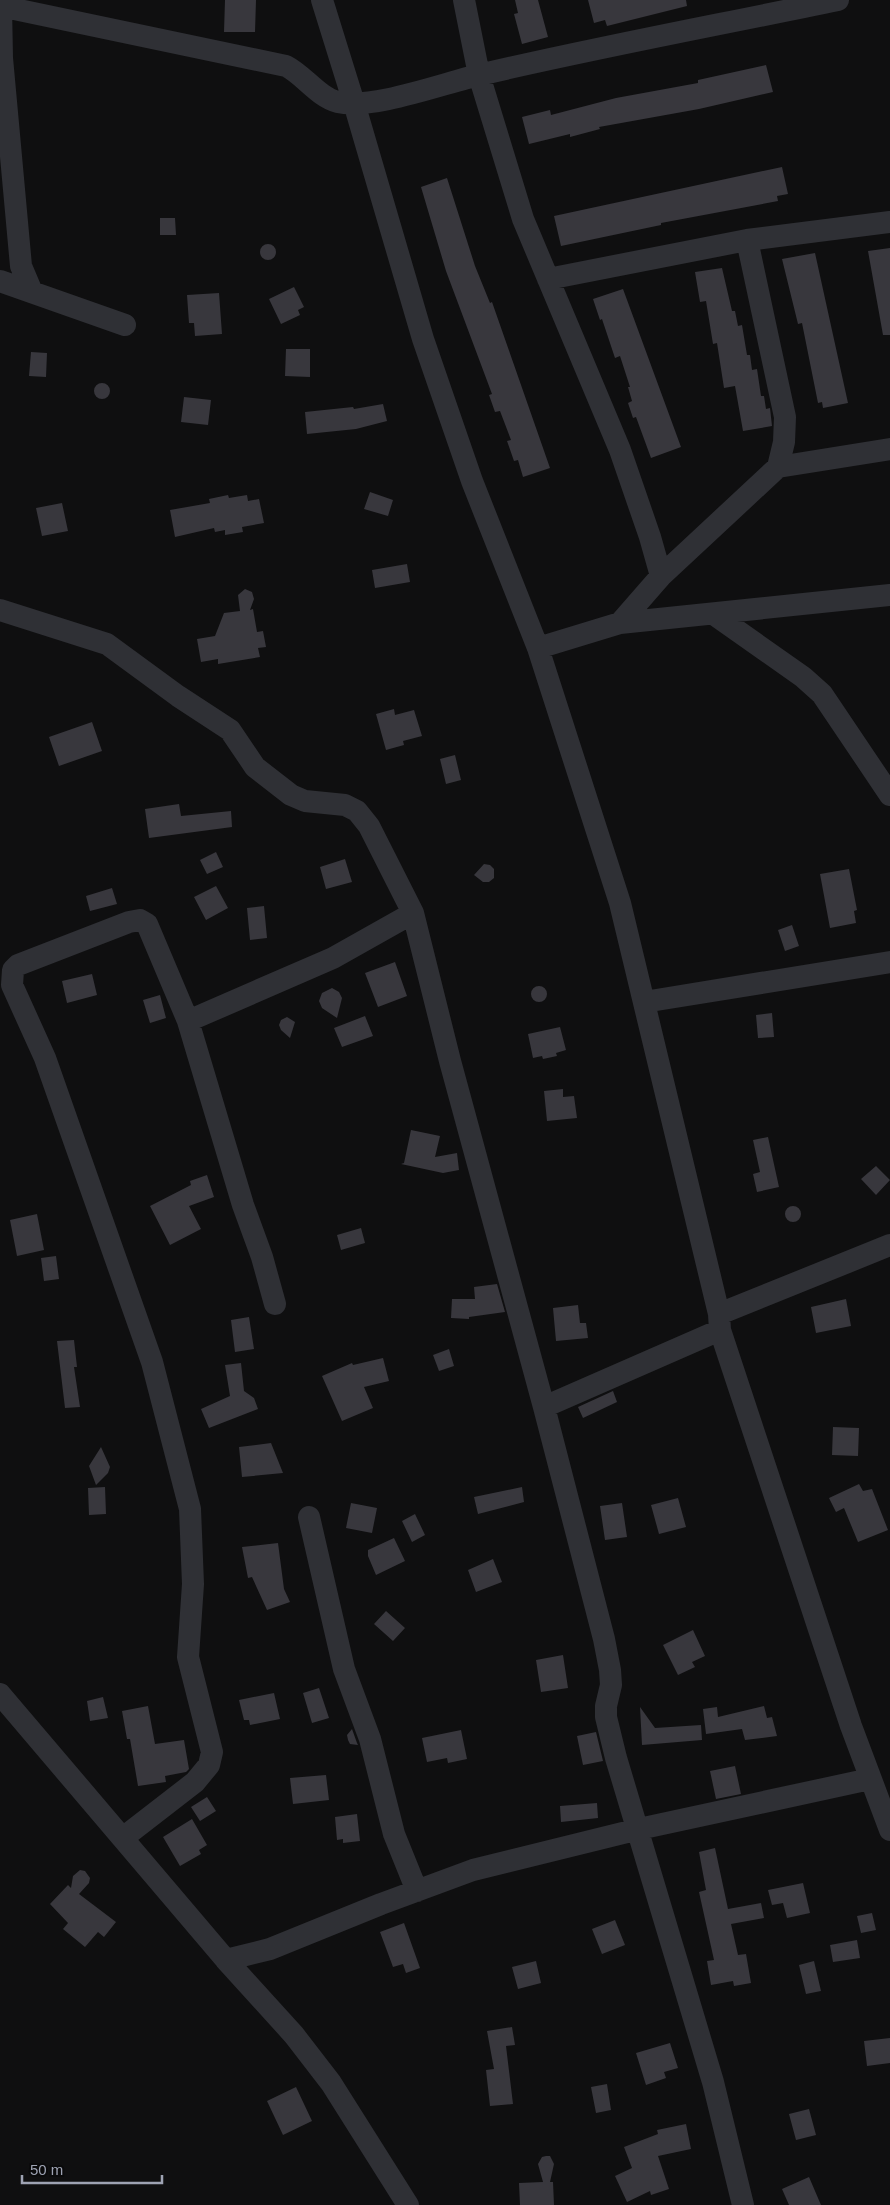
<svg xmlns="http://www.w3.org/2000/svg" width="890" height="2205" font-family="Arial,sans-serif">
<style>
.building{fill:#38373d}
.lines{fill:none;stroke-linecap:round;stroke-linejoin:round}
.minor{stroke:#2f3035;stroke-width:22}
</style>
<rect width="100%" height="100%" fill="#0f0f10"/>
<path class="building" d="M225,0H256L255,32H224Z
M515,0H538L548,37L522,44L514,14L518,13Z
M588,0H686L687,6L607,26L605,20L594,23Z
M766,65L773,92L699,109L599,127L600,129L570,137V134L529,144L522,117L550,110L551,115L616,98L698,83V80Z
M782,167L788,194L777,196L778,201L661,223V225L561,246L554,216Z
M447,178L475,266L490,303L492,302L550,468L523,477L518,460L514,461L507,441L511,440L500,411L495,412L489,395L492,394L446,271L421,187Z
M160,218H175L176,235H160Z
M260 252a8 8 0 1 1 16 0a8 8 0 1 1-16 0Z
M890,248V335H883L868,251Z
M815,253L848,403L823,408L822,402L818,403L802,323L798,324L782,259Z
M722,268L732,311H735L738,326L742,325L747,355H750L752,370L757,369L761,396H764L766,409L770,408L772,426L743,431L735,386L724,388L717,343L713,344L706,301L700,302L695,272Z
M294,287L304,307L298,310L300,315L281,324L269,299Z
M623,289L681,447L651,458L636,417L633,418L628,403L632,401L628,387H630L620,356L615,358L602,319L600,320L593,299Z
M219,293L222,334L195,336L194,323H189L187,295Z
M286,349H310V377L285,376Z
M31,352L47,353L46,377L29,376Z
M94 391a8 8 0 1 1 16 0a8 8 0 1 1-16 0Z
M184,397L211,400L208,425L181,422Z
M383,404L387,421L356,429L307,434L305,412L353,407L354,409Z
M370,492L393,500L388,516L364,509Z
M228,495L229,498L247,495L248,501L259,499L264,523L242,527L243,532L225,535V530L215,532L214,528L175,537L170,510L210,503L209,499Z
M62,503L68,531L42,536L36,508Z
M407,564L410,582L375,588L372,570Z
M245,589L252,592L254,599L250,610L253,609L257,632L263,631L266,647L258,648L260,657L218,664V659L201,662L197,639L215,636L224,613L240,611L238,595Z
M394,709L395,715L414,710L422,736L403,741L404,745L386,750L376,714Z
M92,722L102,751L59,766L49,737Z
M455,755L461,780L446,784L440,759Z
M179,804L181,816L231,811L232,827L149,838L145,809Z
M216,852L223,867L207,874L200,860Z
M345,859L352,882L326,889L320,867Z
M484,864L490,865L494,869V878L489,882H483L474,875Z
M849,869L857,910L854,911L856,923L830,928L820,874Z
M216,886L228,908L206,920L194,897Z
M112,888L117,904L90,911L86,896Z
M264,906L267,938L250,940L247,908Z
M792,925L799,946L785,951L778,930Z
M395,962L407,996L378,1007L365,973Z
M92,974L97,995L67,1003L62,981Z
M531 994a8 8 0 1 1 16 0a8 8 0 1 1-16 0Z
M332,988L339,992L342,998L337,1018L322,1008L319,1001L322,993Z
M160,995L166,1018L150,1023L143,1000Z
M772,1013L774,1037L758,1038L756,1015Z
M365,1016L373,1036L342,1047L334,1028Z
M287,1017L295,1022L290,1038L281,1030L279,1025L281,1020Z
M560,1027L566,1050L556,1053L557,1056L543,1059L542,1056L533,1058L528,1034Z
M563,1089V1097L574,1096L577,1118L547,1121L544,1091Z
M411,1130L440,1136L435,1157L457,1153L459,1170L443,1173L401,1164L404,1163Z
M768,1137L779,1187L757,1192L753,1174L760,1172L753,1140Z
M876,1166L890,1180L876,1195L861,1179Z
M207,1175L214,1197L189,1206L201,1229L170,1245L150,1206L191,1185L190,1181Z
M785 1214a8 8 0 1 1 16 0a8 8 0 1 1-16 0Z
M37,1214L44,1250L17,1256L10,1220Z
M361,1228L365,1243L341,1250L337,1235Z
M56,1256L59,1279L44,1281L41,1258Z
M497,1284L505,1312L469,1317V1319L451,1318L452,1299H475L474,1287Z
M846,1299L851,1326L816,1333L811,1307Z
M578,1305L580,1323H586L588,1338L556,1341L553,1308Z
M249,1317L254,1349L235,1352L231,1320Z
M74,1340L77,1367H74L80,1407L65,1408L57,1341Z
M449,1349L454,1366L439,1371L433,1355Z
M383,1358L389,1381L364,1387L373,1408L342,1421L322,1376L352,1363L353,1365Z
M241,1363L244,1391L254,1398L258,1409L209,1428L201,1409L230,1396L225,1365Z
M613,1391L617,1402L583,1418L578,1407Z
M833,1427L859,1428L858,1456L832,1455Z
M271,1443L283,1473L242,1477L239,1447Z
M101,1447L110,1467L108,1473L96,1485L89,1466Z
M859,1484L863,1491L872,1489L888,1530L858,1542L844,1508L836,1512L829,1498Z
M105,1487L106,1514L89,1515L88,1488Z
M522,1487L524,1502L478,1514L474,1497Z
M678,1498L686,1527L659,1534L651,1505Z
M351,1503L377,1508L372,1533L346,1528Z
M622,1503L627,1537L605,1540L600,1506Z
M415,1514L425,1535L412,1542L402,1521Z
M394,1538L405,1561L376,1575L368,1556V1550Z
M278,1543L284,1589L290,1602L267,1610L252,1577L248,1578L242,1547Z
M493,1559L502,1582L476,1592L468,1570Z
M386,1611L405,1628L393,1641L374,1624Z
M693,1630L705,1656L692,1662L695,1667L678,1675L663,1645Z
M563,1655L568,1688L541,1692L536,1660Z
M319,1688L329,1718L312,1723L303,1693Z
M274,1693L280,1719L250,1725L249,1720H244L239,1700Z
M103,1697L108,1718L90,1721L87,1701Z
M148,1706L155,1744L184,1740L189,1769L186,1772L165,1776L166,1782L138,1786L130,1739H127L122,1711Z
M764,1706L767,1718L772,1717L777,1736L745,1740L742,1729L706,1734L703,1709L717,1707L718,1717Z
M640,1707L655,1728L701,1725L702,1740L642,1745Z
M352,1729L357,1743L358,1745L350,1744L348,1740L347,1735Z
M461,1730L467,1759L448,1763L447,1758L427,1762L422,1738Z
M596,1732L603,1761L583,1765L577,1736Z
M735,1766L741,1794L716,1799L710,1771Z
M326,1775L329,1800L293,1804L290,1778Z
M207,1797L216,1811L200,1821L191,1807Z
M597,1803L598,1818L561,1822L560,1806Z
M357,1814L360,1841L343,1843V1839L337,1840L335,1817Z
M192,1819L207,1845L199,1850L201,1854L180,1866L163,1837Z
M715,1848L728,1909L761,1903L764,1918L731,1924L738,1955L746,1954L751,1983L734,1986L733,1981L711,1985L707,1961L714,1960L699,1892L706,1890L699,1852Z
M80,1870L85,1871L90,1878L89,1883L79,1894L116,1922L104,1937L98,1932L85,1947L63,1929L68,1923L50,1904L68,1885L71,1888L73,1876Z
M803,1883L810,1913L787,1918L783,1903L772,1905L768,1890Z
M872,1913L876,1930L861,1933L857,1916Z
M615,1920L625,1945L602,1954L592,1929Z
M404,1923L420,1968L406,1973L403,1964L393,1967L380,1932Z
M857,1940L860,1958L833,1962L830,1945Z
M536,1961L541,1983L518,1989L512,1967Z
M814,1961L821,1991L806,1994L799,1965Z
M512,2027L515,2045L506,2046L513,2104L490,2106L486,2070L494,2069L487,2031Z
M890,2038V2063L867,2066L864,2041Z
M670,2043L678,2068L664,2072L666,2078L646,2085L636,2053Z
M607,2084L611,2110L596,2113L591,2087Z
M296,2087L312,2121L283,2135L267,2101Z
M809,2109L816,2135L796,2140L789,2114Z
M686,2124L691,2149L658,2156L669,2189L651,2195L650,2191L627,2202L615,2176L632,2168L624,2147L658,2134L657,2130Z
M546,2156H550L554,2164L550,2182H553L554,2205H520L519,2183L543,2182L538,2164L542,2157Z
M809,2177L821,2205H789L782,2189Z"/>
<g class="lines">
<path class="minor" d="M322,0L354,103L423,339L472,481L538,648L620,903L719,1314L720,1330L851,1726L890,1830
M464,0L479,75L523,219L620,450L650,537L661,576
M0,6L286,66C304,75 318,97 338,102C372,110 444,83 479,75C598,47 718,25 838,0
M1,6L2,58L21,266L32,292
M548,279L747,240L890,222
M0,281L125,325
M778,467L890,449
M0,610L107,644L178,696L230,730L255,767L291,795L305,801L345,805L357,811L369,826L413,913L333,958L188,1021
M715,615L803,677L822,694L890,795
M620,623L661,576L778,467L784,442L785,417L747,240
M538,648L620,623L890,595
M413,913L450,1061L544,1407L604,1639L610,1670L611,1685L606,1706V1717L616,1758L713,2082L743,2205
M644,1002L890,962
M719,1314L890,1245
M544,1407L720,1330
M309,1517L344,1669L370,1739L394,1834L417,1891
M0,1694L226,1960L294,2035L331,2083L408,2205
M124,1837L195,1782L209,1765L212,1752L188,1657L193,1584L190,1509L152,1362L45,1058L12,985L13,970L18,965L129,922L140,920L147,924L188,1021L243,1205L262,1257L275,1304
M226,1960L270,1949L381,1904L473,1870L639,1829L870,1779"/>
</g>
<path d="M22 2175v8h140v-8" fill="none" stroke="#9ea3b3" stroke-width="2.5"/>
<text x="30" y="2175" font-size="15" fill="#9ea3b3" stroke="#0a0a0b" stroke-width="4" paint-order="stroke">50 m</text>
</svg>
